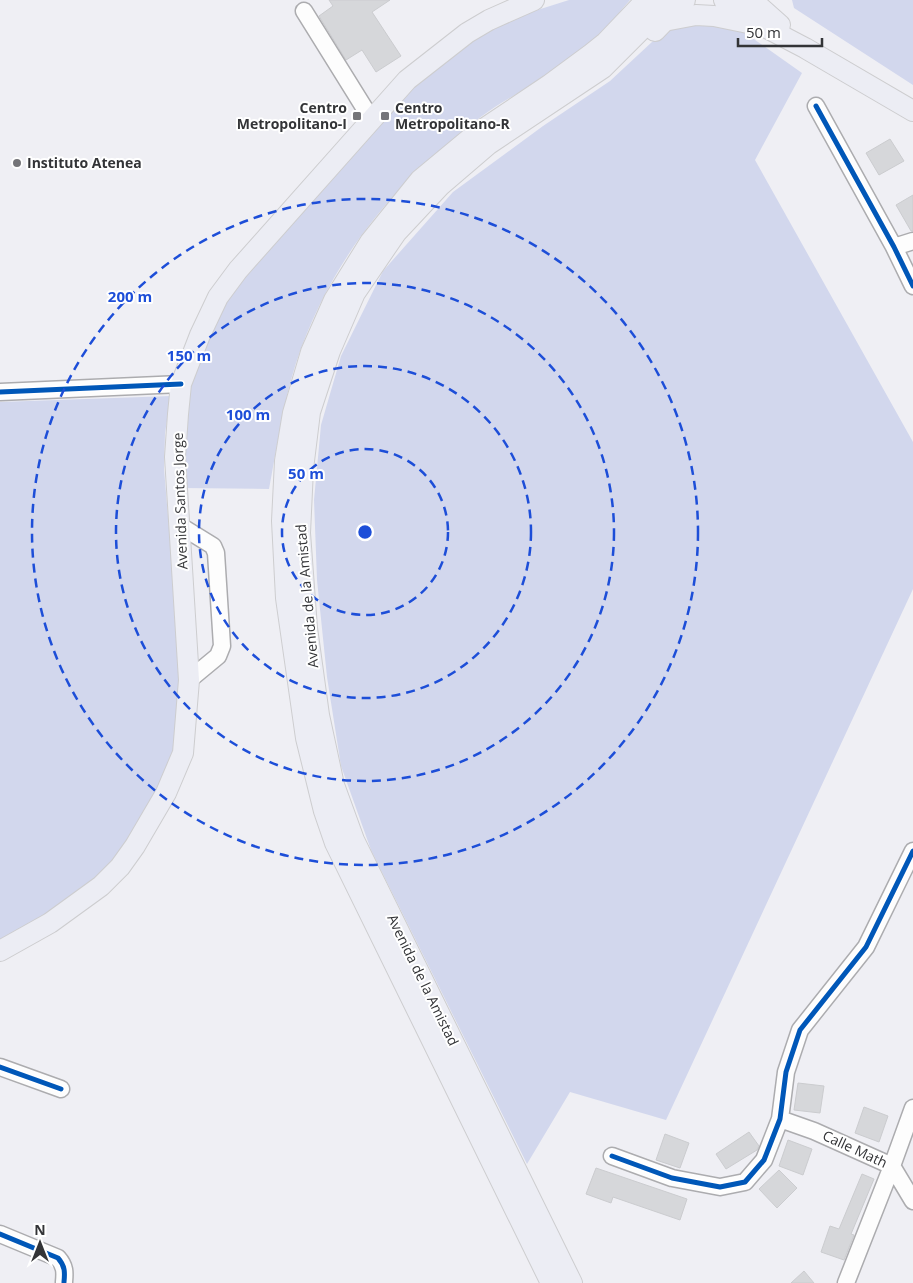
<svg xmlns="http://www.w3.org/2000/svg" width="913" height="1283" font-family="'Open Sans',sans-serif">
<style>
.green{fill:#d2d7ed}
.building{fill:#d6d7da;stroke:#cbcccf}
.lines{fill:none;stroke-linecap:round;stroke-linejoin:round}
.minor-casing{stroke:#acacaf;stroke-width:19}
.major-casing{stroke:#cdcdcf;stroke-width:22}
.minor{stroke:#fdfdfd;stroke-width:16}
.major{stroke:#ecedf4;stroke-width:20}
.cycleway-casing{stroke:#fff;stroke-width:8}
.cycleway{stroke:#0057b8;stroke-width:5}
.ring{fill:none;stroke:#1d4ed8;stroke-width:2.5;stroke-dasharray:9 6}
.poi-dot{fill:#757579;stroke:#fff;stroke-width:2}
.labels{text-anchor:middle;stroke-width:4;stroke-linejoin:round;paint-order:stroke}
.poi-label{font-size:14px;font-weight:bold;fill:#333437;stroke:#fff;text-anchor:start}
.street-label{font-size:14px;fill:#333437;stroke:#fff}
.centre{fill:#1d4ed8;stroke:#fff;stroke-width:2.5}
.ring-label{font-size:15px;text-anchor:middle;font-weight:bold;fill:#1d4ed8;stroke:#fff;stroke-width:4;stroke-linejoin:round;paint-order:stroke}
</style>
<rect width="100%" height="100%" fill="#efeff4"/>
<path class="green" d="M569,0H630C608,26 589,49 560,68C535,85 506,98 482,116C395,182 331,258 296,363C283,404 277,447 269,489L183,488L184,416L198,354L238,278L425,73L477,37L509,19Z
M792,0H913V85L794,8Z
M712,22L741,30L802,73L755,160L913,442V589L666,1120L570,1092L527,1164L371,850L341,766L327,677L317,580L314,500L321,425L341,356L383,271L453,192L543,126L610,81L667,28Z
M171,396L165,433L164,469L182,682L174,754L125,854L66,906L0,943V402Z"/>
<path class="building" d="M329,0H390L372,12L401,56L376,72L362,50L346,60L319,16L333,6Z
M890,139L904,161L879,175L866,153Z
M913,195V231H911L896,205Z
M798,1083L824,1086L820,1113L794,1110Z
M864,1107L888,1116L879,1142L855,1133Z
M749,1132L759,1146L757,1150L726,1169L716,1154Z
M665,1134L689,1143L680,1168L656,1160Z
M788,1140L812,1149L803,1175L779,1166Z
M596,1168L687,1199L680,1220L613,1197L611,1203L586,1194Z
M779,1170L797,1188L777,1208L759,1189Z
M862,1174L874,1179L851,1234L854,1235L844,1260L821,1252L830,1226L839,1229Z
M804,1271L814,1283H791Z"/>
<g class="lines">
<defs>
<path id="minor" d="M304,11L365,109L373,118
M816,106L894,247L913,286
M894,247L913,241
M0,392L181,384
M179,525L213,546L216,553L222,646L218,656L189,680
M0,1067L61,1089
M780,1119L814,1131L892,1166L913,1201
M612,1156L672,1178L720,1187L745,1182L764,1160L780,1119L786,1072L800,1030L866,947L913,851
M0,1234L58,1258C65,1266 65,1272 64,1282
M846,1283L892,1166L913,1108"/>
<path id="major" d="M724,0L763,26L805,48L913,111
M752,0L780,25
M664,21L696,15L714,16L753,24
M655,31L685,0
M0,951L50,923L101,886L120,867L135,846L166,793L183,753L189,680L175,457L178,414L181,384L200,335L218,297L238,270L407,80L467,33L489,20L534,0
M551,1283L335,843L324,811L306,738L286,598L282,521L285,461L293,413L311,352L334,300L370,242L420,180L473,136L549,85L591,54L606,42L646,0
M572,1283L354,840L334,785L319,715L307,628L300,533L303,469L310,412L330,351L355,293L396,233L440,186L489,144L603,68L649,22L664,0"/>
</defs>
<use href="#minor" class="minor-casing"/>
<use href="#major" class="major-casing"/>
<use href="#minor" class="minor"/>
<use href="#major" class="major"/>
<defs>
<path id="cycleway" d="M816,106L894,247L913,286
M0,392L181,384
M0,1067L61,1089
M612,1156L672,1178L720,1187L745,1182L764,1160L780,1119L786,1072L800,1030L866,947L913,851
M0,1234L58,1258C65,1266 65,1272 64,1282"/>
</defs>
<use href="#cycleway" class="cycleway-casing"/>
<use href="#cycleway" class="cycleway"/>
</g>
<g class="ring">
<circle cx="365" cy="532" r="83"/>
<circle cx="365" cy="532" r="166"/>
<circle cx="365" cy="532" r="249"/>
<circle cx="365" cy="532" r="333"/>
</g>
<g class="poi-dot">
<rect x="352" y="111" width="10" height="10" rx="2.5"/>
<rect x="380" y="111" width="10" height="10" rx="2.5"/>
<circle cx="17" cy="163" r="5"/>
</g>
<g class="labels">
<g class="poi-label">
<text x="347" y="113" text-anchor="end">Centro<tspan x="347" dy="16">Metropolitano-I</tspan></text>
<text x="395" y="113">Centro<tspan x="395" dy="16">Metropolitano-R</tspan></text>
<text x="27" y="168">Instituto Atenea</text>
</g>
<g class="street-label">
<text transform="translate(180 501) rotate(-92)" y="5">Avenida Santos Jorge</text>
<text transform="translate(307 596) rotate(-95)" y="5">Avenida de la Amistad</text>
<text transform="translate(423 980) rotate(64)" y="5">Avenida de la Amistad</text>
<text transform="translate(855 1149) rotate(25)" y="5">Calle Math</text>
</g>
</g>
<circle cx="365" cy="532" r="8" class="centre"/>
<g class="ring-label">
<text x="130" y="302">200 m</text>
<text x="189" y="361">150 m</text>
<text x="248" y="420">100 m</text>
<text x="306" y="479">50 m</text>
</g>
<g transform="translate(40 1243)" stroke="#ffffff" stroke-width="4" paint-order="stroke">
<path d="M0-4L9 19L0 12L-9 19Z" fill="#333437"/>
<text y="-8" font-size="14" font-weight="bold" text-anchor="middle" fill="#333437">N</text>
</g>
<path d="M738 38v8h84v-8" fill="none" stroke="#333437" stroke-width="2.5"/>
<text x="746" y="38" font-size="15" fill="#333437" stroke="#ffffff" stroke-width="4" paint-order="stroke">50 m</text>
</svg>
